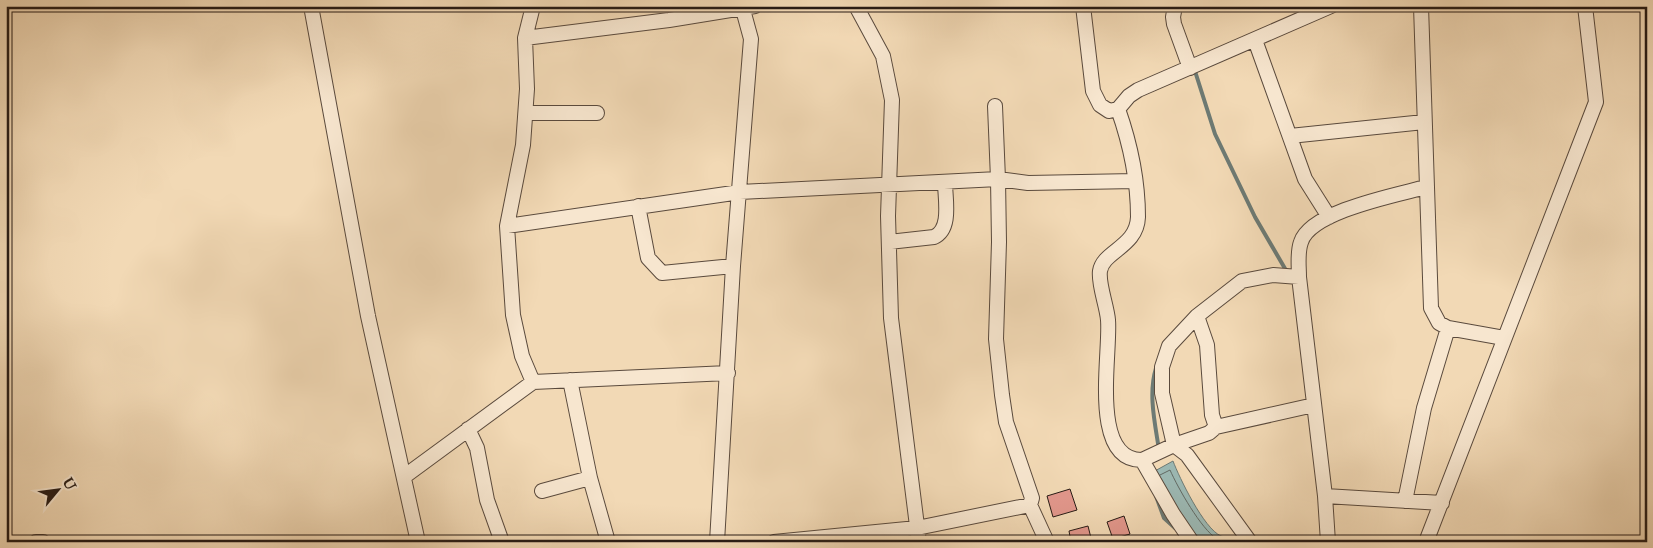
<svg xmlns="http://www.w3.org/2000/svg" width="1653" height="548" font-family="'IM FELL Double Pica',serif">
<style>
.water{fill:#9cb9b4;stroke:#6d7a74}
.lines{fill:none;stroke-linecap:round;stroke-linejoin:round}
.shore{stroke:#626a64;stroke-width:1}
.stream{stroke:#6d7a74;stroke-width:4}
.building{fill:#e2978c;stroke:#271b15}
.street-casing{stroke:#5a4a3d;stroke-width:16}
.street{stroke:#f7e6cf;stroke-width:14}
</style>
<rect width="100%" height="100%" fill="#f2d9b5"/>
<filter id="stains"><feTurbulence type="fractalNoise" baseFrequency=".004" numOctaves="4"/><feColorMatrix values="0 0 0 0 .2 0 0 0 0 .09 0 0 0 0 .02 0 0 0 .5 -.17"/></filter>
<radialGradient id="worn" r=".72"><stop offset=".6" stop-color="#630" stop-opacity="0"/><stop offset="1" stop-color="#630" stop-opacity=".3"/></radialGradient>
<path class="water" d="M1173,461C1179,477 1204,529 1221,536C1229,539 1237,535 1243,542H1189L1153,472Z"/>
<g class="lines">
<path class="shore" d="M1160,475L1170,470C1178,488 1201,529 1217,539C1221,542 1228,541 1233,542"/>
<path class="stream" d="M1194,68L1215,134L1255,217L1287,272
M1156,368C1148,394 1155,423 1159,450
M1156,496L1164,518L1175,528"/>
</g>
<path class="building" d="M1070,489L1077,510L1053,517L1047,496Z
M1124,516L1130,534L1113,539L1107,522Z
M1088,526L1092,542H1071L1069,531Z"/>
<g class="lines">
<defs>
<path id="street" d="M311,6L368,316L418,542
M856,6L883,56L892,100L888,216L891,318L919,542
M1083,6L1093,91L1100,105L1109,111L1118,109
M1175,6L1173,17L1174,24L1190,68
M1421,6L1431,308L1439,323L1448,328L1504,338
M525,38L669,20L755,6
M1255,40L1305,179L1329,217
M995,106L998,179L1028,183L1135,181
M526,113H597
M1290,136L1424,122
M638,206L648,258L662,273L733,266
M507,226L740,192L998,179L999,242L996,339L1002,395L1006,422L1032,498L1030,505L917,528L774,542
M889,242L934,237C952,229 945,199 945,182
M1197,316L1207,345L1212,415L1216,427L1209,433L1174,445L1187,455L1250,542
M570,380L590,478
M533,382L728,373
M1216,427L1314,405
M468,429L477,448L487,500L502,542
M1142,460L1174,445L1162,393V367L1169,346L1197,316L1242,281L1273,275L1299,277
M405,476L533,382L522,356L513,315L507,226L523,145L527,89L525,38L533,6
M542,491L590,478L608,542
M1325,496L1442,503
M1405,501L1424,408L1448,328
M1030,505L1047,542
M36,542H43
M717,542L733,266L751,39L742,6
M1192,542L1173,514L1142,460C1089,461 1111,353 1108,320C1107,306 1098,284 1100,271C1103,251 1137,247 1138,217C1138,182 1130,143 1118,109L1129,96L1138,90L1331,6
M1328,542L1325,496L1299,277C1299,266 1297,253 1301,242C1311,211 1397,195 1426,187
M1426,542L1596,102L1585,6"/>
</defs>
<use href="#street" class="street-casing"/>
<use href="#street" class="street"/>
</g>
<rect width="1653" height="548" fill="none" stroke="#f2d9b5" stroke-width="25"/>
<rect x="8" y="8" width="1638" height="533" fill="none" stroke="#271b15" stroke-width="2.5"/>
<rect x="12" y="12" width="1628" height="523" fill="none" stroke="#271b15"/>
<g transform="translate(58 490) rotate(61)" stroke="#f7e6cf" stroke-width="4" paint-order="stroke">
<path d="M0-4L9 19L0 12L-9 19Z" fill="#271b15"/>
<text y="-8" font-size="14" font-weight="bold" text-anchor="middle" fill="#271b15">U</text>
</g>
<rect width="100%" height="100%" filter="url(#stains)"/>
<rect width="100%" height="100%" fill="url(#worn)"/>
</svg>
